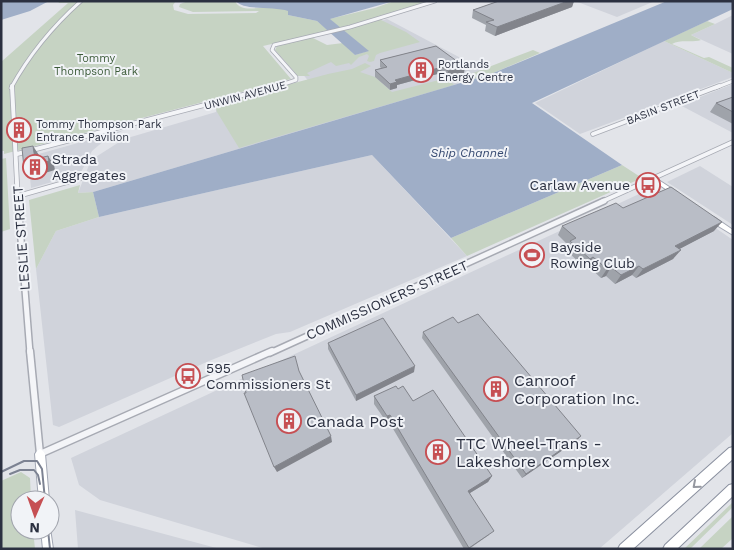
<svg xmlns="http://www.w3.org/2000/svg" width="734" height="550" font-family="'Work Sans',sans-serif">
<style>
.built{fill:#d0d3db}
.green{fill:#c6d3c3}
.water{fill:#9faec7}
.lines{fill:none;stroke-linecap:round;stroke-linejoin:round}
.minor-far3-casing{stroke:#a7aab3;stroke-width:4.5}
.minor-far2-casing{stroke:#a7aab3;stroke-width:5.5}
.minor-far1-casing{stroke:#a7aab3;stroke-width:8}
.minor-casing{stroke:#a7aab3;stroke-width:9}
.major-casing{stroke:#a2a7b4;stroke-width:2}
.highway-casing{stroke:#8a909f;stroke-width:2}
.minor-far3{stroke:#f4f5f8;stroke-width:3}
.minor-far2{stroke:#f4f5f8;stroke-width:4}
.minor-far1{stroke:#f4f5f8;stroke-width:5}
.minor{stroke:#f4f5f8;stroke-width:6}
.major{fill:#fff;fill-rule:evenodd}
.highway{fill:#fff;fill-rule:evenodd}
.tram{stroke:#7c8292;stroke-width:2}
.wall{fill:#9fa3aa}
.shaded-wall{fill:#82848b}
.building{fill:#b9bdc6;stroke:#82848b}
.oneway{stroke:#9598a0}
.labels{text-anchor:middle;stroke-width:4;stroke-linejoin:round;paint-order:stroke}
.far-park-label{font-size:11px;fill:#3c5b39;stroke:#f1f3f7}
.far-poi-label{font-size:11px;fill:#2b3040;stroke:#f1f3f7;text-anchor:start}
.far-street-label{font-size:11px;fill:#2b3040;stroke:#f1f3f7}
.far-water-label{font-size:12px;font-style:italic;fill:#374b72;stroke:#f1f3f7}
.poi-label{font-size:14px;fill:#2b3040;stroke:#f1f3f7;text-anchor:start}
.street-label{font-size:14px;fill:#2b3040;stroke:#f1f3f7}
.near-poi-label{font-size:16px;fill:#2b3040;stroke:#f1f3f7;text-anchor:start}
</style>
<rect width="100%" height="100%" fill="#e2e4e9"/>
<path class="built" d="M575,1H655L617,17Z
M733,15V54L691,35L715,24Z
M387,19L491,74L93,192L78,193L91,160L124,139L216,112V108L310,83L292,61L318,46L351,51L355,55L368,51L345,32Z
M664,41L733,73V77L580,134L535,103Z
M733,84V133L680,105Z
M124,130L105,140L92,151L80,174L31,188L28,157Z
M372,155L467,256L290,332L276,334L209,361L59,427L53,425L36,269L56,231L99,217Z
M700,166L733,187V225L667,182Z
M652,188H657L733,240V433L599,549H266L100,500L79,485L71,458Z
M75,510L220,549H78Z"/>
<path class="green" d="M58,1H176L173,5L174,10L188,14L256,13L259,11L193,12L179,7L180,4L188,1H235C241,14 261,6 272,7C277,7 283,9 288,10V15L317,21L329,31L263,46L291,79L4,154V151H1V62L68,3H59Z
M394,1H431L340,28L329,19L375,8Z
M379,19L406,32L420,42L380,53L376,55L374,61L370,62L367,61L369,56L367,54L359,57L351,65L349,63L336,66L331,62L307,73L310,76H298L275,50L278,44L311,37L327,45L343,43L355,55L368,51L342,29Z
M707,21L715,24L691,35L701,40C692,43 680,39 672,44L704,58L709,57L733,68V73L664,41Z
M533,50L540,53L491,74L473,79L468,75Z
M365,63L371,66L360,72L375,77L392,92L439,80L441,82L449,80L454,85L239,148L217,112L216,108L230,104L231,100L328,74L352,69Z
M6,158L10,229L1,232V159Z
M622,165L642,178L467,256L451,238Z
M80,185L78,193L93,192L99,217L56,231L36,269L29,200Z
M21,472L30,478L31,500H20V530H33L35,549H1V481Z
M733,502V507L690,549H684Z
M733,516V538L721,549H699Z"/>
<path class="water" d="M1,1H49L30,11L1,20Z
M236,1H394L330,19L369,51L355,55L317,21L288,15V11C275,6 243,11 236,1Z
M667,1H733V9L532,103L622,165L451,238L372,155L99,217L93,192L491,74Z"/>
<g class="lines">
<defs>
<path id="minor-far3" d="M11,88C29,55 53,26 81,1
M272,88L296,80V77L272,50L274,45L350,27L435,1
M715,88L733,81"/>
<path id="minor-far2" d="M12,86L18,202
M593,134L719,86
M17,154L277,86
M18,196L81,178
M601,202L733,142"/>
<path id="minor-far1" d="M18,201L30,353
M270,353L604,201"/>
<path id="minor" d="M30,351L40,454L272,351"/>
<path id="major" d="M654,177L677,192V194H673L652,180V178Z
M710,217H714L733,230V235L710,221L709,219Z
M40,449L43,451L45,454L49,500H39L35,454L37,451Z
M50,528L53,549H43L41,530H50Z"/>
<path id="highway" d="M733,447V459L633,549H618L620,545L729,448Z
M733,484V496L677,549H663L665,545L729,485Z"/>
</defs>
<use href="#minor-far3" class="minor-far3-casing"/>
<use href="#minor-far2" class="minor-far2-casing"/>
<use href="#minor-far1" class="minor-far1-casing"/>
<use href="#minor" class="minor-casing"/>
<use href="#major" class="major-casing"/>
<use href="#highway" class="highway-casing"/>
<use href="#minor-far3" class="minor-far3"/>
<use href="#minor-far2" class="minor-far2"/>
<use href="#minor-far1" class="minor-far1"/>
<use href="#minor" class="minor"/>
<use href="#major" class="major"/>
<use href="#highway" class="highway"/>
<path class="tram" d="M1,472L24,461H37L42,469L45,500
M10,474L20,470H34L38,475L40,484
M48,530L50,549"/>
</g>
<path class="wall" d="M499,1H574L572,7L495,36L485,31L486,25L472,18L473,10Z
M436,46L464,73L447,78L441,73L397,85V88L390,90L375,77V70L381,68L380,67V60Z
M733,97V124L710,112L716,103Z
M623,208L714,231L679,249L673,259L636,278L632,275L615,284L606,276L601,278L588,266L585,268L566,250L568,245L558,235L562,226Z
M423,332L581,436L576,441L522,478L422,338Z
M328,343L414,372L356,401L328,349Z
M398,389L413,401L492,476L488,482L470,493L489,535L469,549H464L389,422L387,423L374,404V396Z"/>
<path class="shaded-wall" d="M568,1H574L572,7L495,36L497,27Z
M442,67L441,73L397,85V88L390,90V84L395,80Z
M465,67L464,73L447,78L448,71Z
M20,122L22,124L23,134L18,135L17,133Z
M33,146L39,155L40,163L48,156L54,165L55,170L31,177L24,168Z
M722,222L714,231L668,255L675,246Z
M681,250L673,259L636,278L643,269Z
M593,257L588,266L585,268L590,259Z
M639,266L632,275L615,284L621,275Z
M611,267L606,276L601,278L607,269Z
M415,366L414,372L356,401V395Z
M390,415L389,422L387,423V416Z
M331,436L332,442L277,472L274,467Z
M581,436L576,441L522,478L526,474Z
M492,476L488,482L465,496L468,491Z"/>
<path class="building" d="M499,1H568L497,27L486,22L494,20L473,10Z
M436,46L465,67L448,71L442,67L395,80L397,82L390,84L375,70L387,67L380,60Z
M733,97V112L716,103Z
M20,122L21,132L17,133L16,123Z
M33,146L35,159L48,156L49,161L24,168L22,148Z
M671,187L722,222L675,246L681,250L643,269L639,266L621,275L611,267L607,269L593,257L590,259L570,241L576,238L562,226L616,203L623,208Z
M478,314L581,436L526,474L423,332L453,317L458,323Z
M383,318L415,366L356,395L328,343Z
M295,356L299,371L331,436L274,467L244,393H246L242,375Z
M396,386L398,389L403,386L413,401L433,390L492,476L468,491L494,531L469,548L390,415L387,416L374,396Z"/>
<defs><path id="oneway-chevron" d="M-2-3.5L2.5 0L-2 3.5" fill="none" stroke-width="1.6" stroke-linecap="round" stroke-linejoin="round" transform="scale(1.25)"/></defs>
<use class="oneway" href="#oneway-chevron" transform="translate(696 485) rotate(139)"/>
<defs>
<symbol id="building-ring" viewBox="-11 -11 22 22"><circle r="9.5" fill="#f1f3f7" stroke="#c64f53" stroke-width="1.5"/><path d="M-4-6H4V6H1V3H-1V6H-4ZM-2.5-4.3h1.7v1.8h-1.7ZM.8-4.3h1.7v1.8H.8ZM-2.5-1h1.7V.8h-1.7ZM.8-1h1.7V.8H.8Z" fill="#c64f53"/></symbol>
<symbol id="bus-ring" viewBox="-11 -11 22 22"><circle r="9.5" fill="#f1f3f7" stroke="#c64f53" stroke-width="1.5"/><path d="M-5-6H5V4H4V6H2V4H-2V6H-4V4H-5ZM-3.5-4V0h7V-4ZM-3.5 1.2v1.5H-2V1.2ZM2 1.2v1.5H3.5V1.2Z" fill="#c64f53"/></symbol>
<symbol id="stadium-ring" viewBox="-11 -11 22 22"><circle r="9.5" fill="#f1f3f7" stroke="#c64f53" stroke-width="1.5"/><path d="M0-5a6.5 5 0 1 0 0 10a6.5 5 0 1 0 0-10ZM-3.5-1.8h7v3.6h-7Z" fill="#c64f53"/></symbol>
</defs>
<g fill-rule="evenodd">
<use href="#building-ring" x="407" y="56" width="28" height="28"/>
<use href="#building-ring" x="5" y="116" width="28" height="28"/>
<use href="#building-ring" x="21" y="153" width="28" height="28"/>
<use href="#bus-ring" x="634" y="171" width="28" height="28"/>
<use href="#stadium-ring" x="518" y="241" width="28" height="28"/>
<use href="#bus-ring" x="174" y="362" width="28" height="28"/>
<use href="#building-ring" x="482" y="375" width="28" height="28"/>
<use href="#building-ring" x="275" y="407" width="28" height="28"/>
<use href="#building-ring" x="424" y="438" width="28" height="28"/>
</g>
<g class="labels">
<g class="far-park-label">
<text x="96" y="62">Tommy<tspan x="96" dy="13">Thompson Park</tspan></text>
</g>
<g class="far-poi-label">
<text x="438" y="68">Portlands<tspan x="438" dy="13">Energy Centre</tspan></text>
<text x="36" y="128">Tommy Thompson Park<tspan x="36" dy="13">Entrance Pavilion</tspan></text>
</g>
<g class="far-street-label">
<text transform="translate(245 95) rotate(-15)" y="4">UNWIN AVENUE</text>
<text transform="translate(663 107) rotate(-21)" y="4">BASIN STREET</text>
</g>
<g class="far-water-label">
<text x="469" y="157">Ship Channel</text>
</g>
<g class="poi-label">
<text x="52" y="164">Strada<tspan x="52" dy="16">Aggregates</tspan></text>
<text x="630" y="190" text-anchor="end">Carlaw Avenue</text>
<text x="550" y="252">Bayside<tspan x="550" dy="16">Rowing Club</tspan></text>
<text x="206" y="373">595<tspan x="206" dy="16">Commissioners St</tspan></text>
</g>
<g class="street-label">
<text transform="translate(21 238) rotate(-94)" y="5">LESLIE STREET</text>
<text transform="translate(387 300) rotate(-24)" y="5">COMMISSIONERS STREET</text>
</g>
<g class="near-poi-label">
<text x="514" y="386">Canroof<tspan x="514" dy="18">Corporation Inc.</tspan></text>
<text x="306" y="427">Canada Post</text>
<text x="456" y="449">TTC Wheel-Trans -<tspan x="456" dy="18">Lakeshore Complex</tspan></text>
</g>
</g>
<rect width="734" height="550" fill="none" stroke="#2b3040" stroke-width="5"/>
<g transform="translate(35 515) rotate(182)"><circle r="24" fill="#f1f3f7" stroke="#a2a5ae"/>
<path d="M0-4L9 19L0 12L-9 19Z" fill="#c64f53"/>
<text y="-8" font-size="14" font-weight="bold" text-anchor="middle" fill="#2b3040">N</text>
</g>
</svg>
